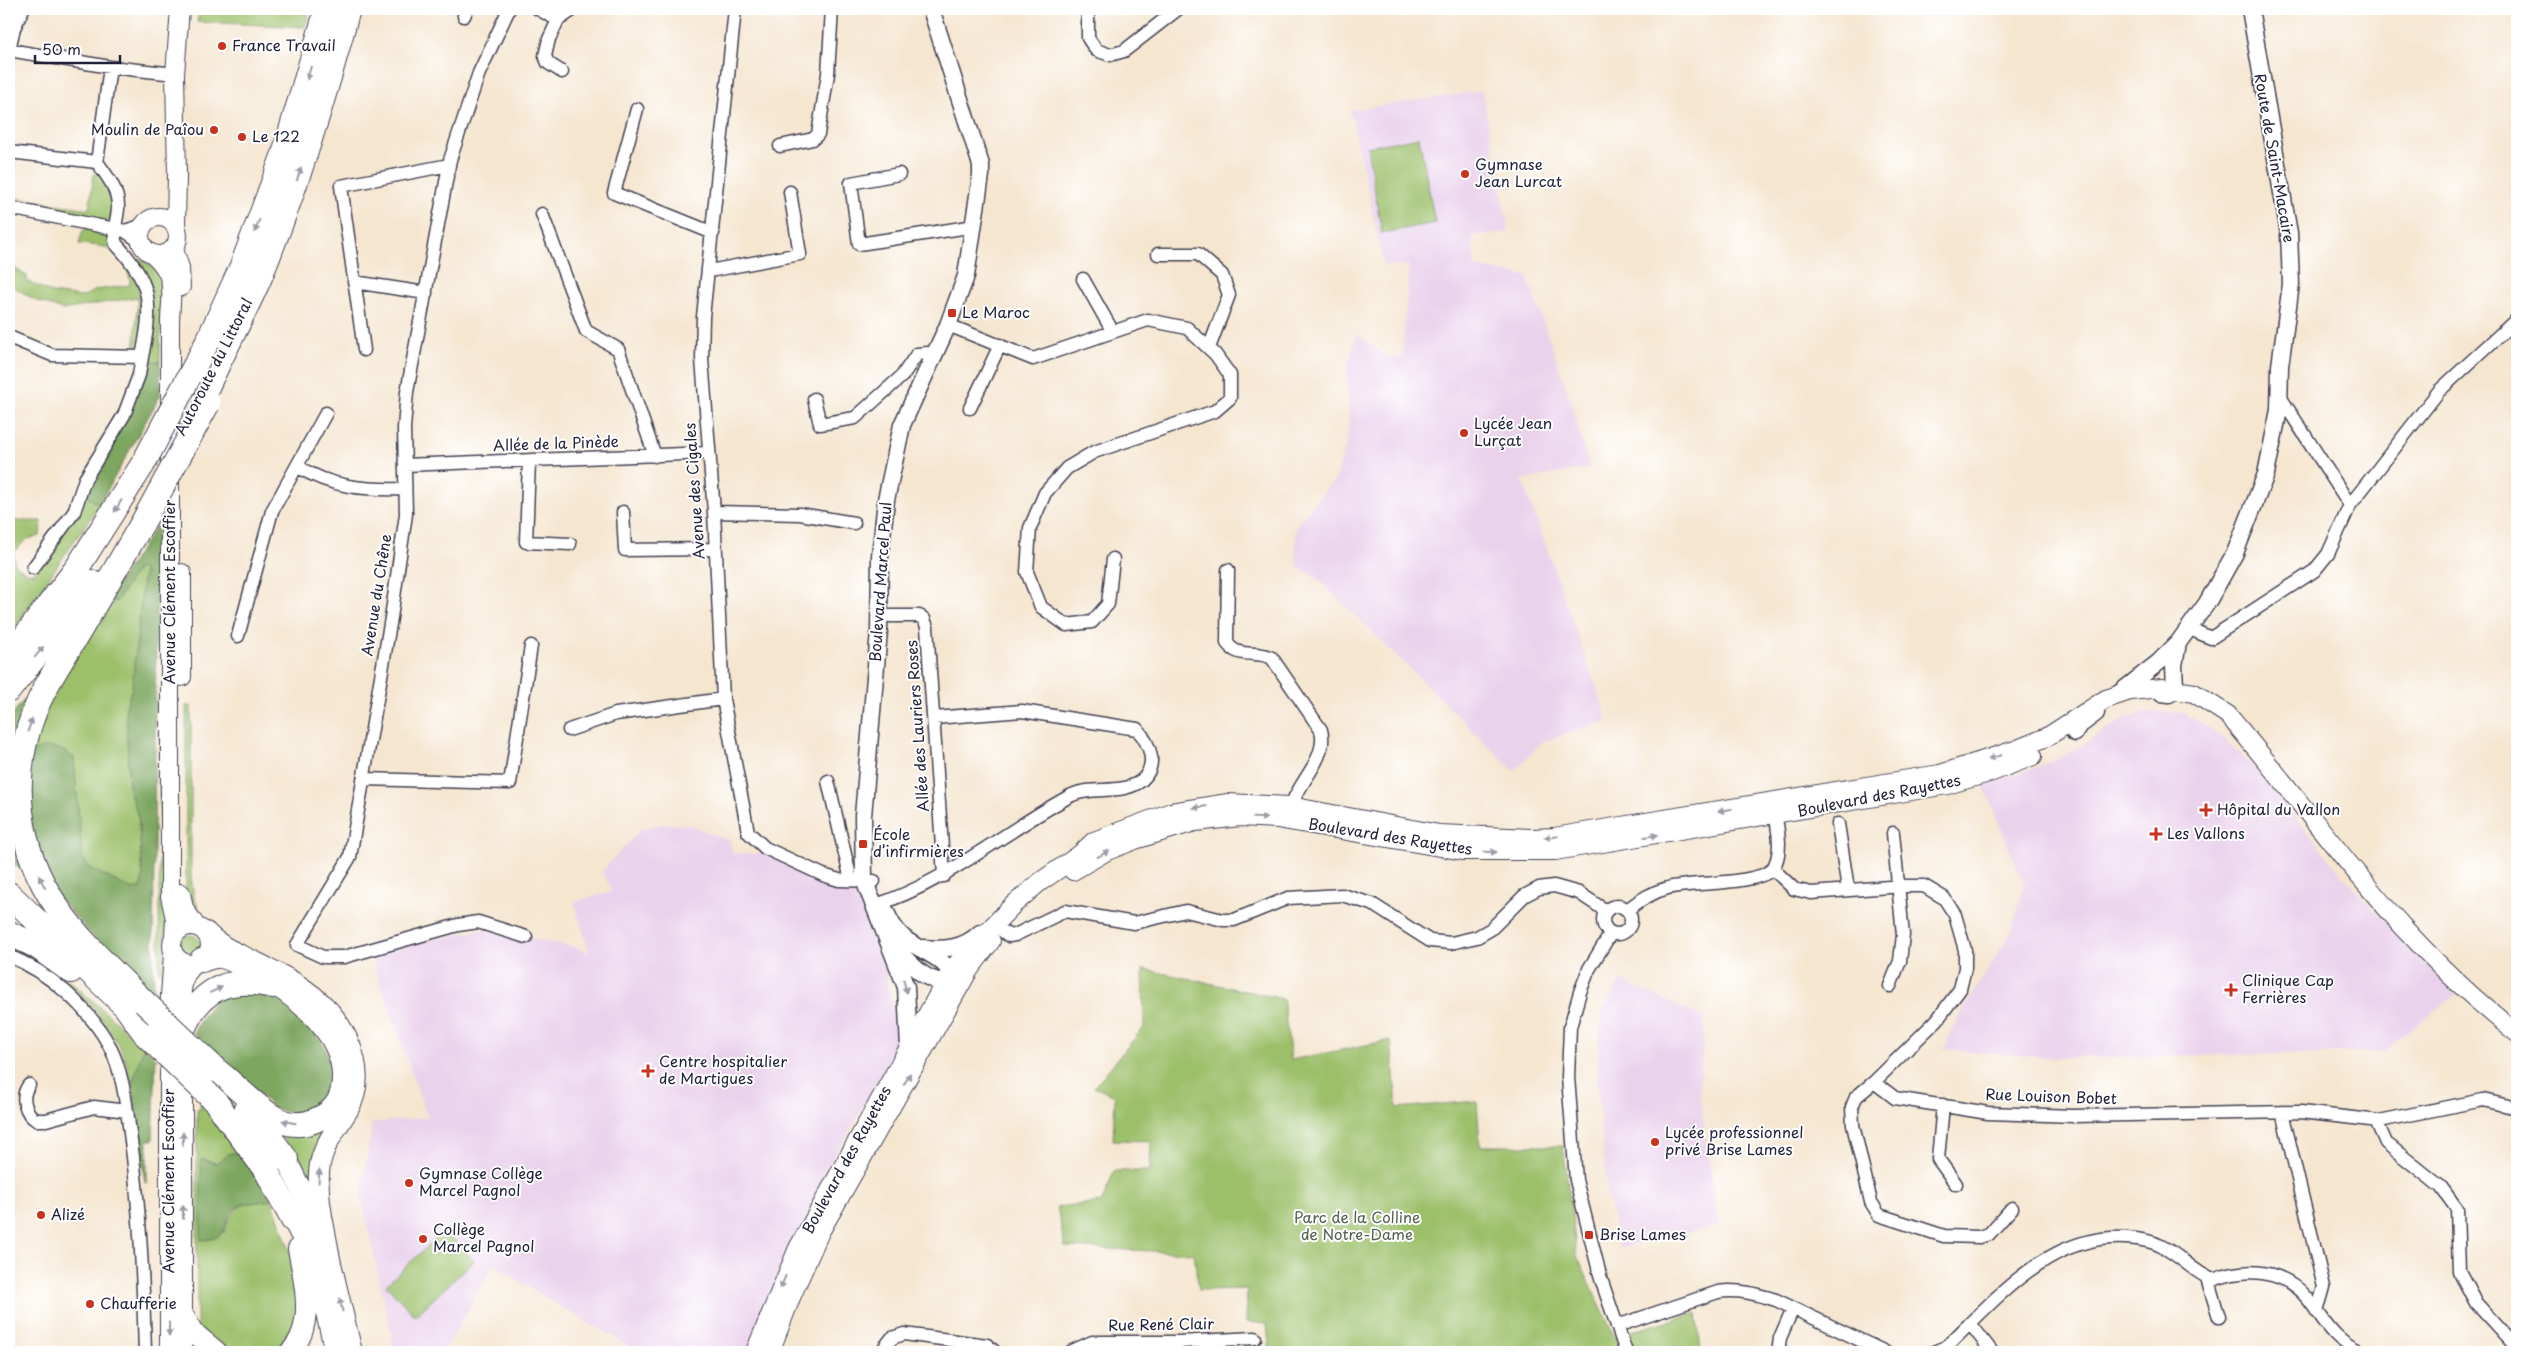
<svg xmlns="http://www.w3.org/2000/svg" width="2526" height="1361" font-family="'Playpen Sans',sans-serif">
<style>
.built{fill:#ead1ec}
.green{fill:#9cc06a;stroke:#5f7152}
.forest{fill:#7da65e;stroke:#50644c}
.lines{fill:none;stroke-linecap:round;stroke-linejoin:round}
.minor-casing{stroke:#423f51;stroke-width:15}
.tertiary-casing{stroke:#423f51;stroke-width:19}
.secondary-casing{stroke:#423f51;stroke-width:20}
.primary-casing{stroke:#423f51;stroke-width:22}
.motorway-casing{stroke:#423f51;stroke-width:26}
.minor{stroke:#fff;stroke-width:12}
.tertiary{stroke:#fff;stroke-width:16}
.secondary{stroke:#fff;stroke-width:18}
.primary{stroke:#fff;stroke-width:20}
.motorway{stroke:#fff;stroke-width:24}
.motorway-bridge-casing{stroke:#423f51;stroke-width:26;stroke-linecap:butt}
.motorway-bridge{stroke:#fff;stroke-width:24}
.oneway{fill:#9c9ca7}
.poi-dot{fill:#c8321e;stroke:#fff;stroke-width:2}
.labels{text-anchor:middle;stroke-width:4;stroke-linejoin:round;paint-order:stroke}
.poi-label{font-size:15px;fill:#22223b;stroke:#fff;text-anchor:start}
.street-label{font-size:15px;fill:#22223b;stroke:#fff}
.park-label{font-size:15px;fill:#53614e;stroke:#fff}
</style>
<rect width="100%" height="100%" fill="#fff"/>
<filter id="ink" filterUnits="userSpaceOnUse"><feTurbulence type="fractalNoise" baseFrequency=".02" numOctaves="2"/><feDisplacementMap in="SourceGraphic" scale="10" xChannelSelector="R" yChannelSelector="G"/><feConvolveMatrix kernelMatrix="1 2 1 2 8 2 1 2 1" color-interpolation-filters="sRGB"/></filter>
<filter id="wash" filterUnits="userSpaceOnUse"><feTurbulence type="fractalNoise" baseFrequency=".0096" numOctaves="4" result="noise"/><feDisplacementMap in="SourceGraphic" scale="20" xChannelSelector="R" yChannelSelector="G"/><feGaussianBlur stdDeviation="1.12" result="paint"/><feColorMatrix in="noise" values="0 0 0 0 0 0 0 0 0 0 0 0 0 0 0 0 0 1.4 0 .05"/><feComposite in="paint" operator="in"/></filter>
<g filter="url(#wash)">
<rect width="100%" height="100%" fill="#f5e6d0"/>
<path class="built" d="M1482,91L1509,232L1472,236L1475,267L1527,276L1572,404L1589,468L1522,480L1608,720L1542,742L1514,771L1315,576L1299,569L1296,560V525L1336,478L1346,445L1349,422L1347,366L1357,334L1388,358H1402L1409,265L1384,266L1350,110Z
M2155,711L2183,713L2202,723L2221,736L2253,766L2351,885L2455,994L2383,1052L2055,1058L1944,1049L1953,1027L2011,932L2024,885L1983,784L2038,767L2067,754L2128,717Z
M665,824L689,825L730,841L733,853L767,854L835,884L854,888L860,892L887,952V983L902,1039L826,1171L748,1352H639L544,1297L494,1264L444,1352H395L361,1195L372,1123L429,1117L425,1111L369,951L483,930L576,947L589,953L574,902L612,891L602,871L642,828Z
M1621,980L1705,1018L1699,1091L1719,1226L1619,1248L1607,1194L1597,1082L1599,1041L1603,1010Z"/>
<path class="green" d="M200,9H310L305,27L197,22Z
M1419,137L1435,223L1382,233L1367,147Z
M99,172L114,201L111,222L75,216L36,203L9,199V197L89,209L94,174Z
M86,229H106L137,276L144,314L137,351L134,353L138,297L62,310L35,300L9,284V265L27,276V281L52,293L82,297L96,290L130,285C130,276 128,272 123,264C111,244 100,246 79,244L82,232Z
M141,259L157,270L161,280L160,362L144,360L152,292L149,280L138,260Z
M86,496L99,505L9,636V521H41L40,536L27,539L13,553L15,564L25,572L34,573Z
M141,568L144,572L132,688L126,708L129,790L138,815L143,878L140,888L132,890L88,867L82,856L74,758C58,746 49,745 31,752L42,710L105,603L117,601L137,569Z
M160,704H163L169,926C159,943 168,957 164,974H162L159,970Z
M186,706H191V877L194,897L204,922L199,919L186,895Z
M180 945a10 10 0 1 1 20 0a10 10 0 1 1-20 0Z
M9,944L71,982L144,1046L132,1084C129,1074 127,1064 123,1054C102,1009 56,965 9,947Z
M1143,969L1283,999L1291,1060L1391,1040L1397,1108L1477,1101L1480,1146H1563L1577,1256L1614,1336L1697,1313L1701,1352H1270L1267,1324L1246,1322L1247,1289L1199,1290L1194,1253L1065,1247L1057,1207L1102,1202L1114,1171H1150L1151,1141L1113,1140L1115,1096L1094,1087L1144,1027Z
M200,1102L243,1152L228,1154L216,1163L201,1159L224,1233C234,1201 242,1205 272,1200L291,1254L298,1289L295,1329L287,1340L268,1352H235L197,1328V1109H201Z
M334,1119L311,1182L275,1126Z
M445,1230L474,1261L415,1316L386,1285Z"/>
<path class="forest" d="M144,360L160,362V396L99,505L86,496V489Z
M157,525L153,968L155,996L118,965L58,897L32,835L31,752C49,745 58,746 74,758L82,856L88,867L132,890L140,888L143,878L138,815L129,790L126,708L132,688L144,572L142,568L137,569L117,601L105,603Z
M25,699L30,703L26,865L19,868L9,861V718Z
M262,992L293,1008L304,1019L325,1047L335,1073L329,1098L321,1107L298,1115L275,1109L193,1033C215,993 219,996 262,992Z
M144,1046L156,1058L153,1140H147V1183H145L132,1084Z
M243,1152L272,1200C263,1202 250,1202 241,1205C218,1215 235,1240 201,1240V1159L216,1163L228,1154Z"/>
</g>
<g filter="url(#ink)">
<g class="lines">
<defs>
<path id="minor" d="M509,9L479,73L450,160L407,392L404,428L406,514L391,618L350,857L297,945L323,957H344L458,925L478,922L526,937
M538,9L558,20
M735,9L703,317L702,359L714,512L723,699L748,832L765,848L823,875L839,880L874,881
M1088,9V38L1096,50L1110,55L1124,51L1178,9
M464,16L467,9
M9,50L110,67L175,74
M9,50L14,28L23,9
M562,72L548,63L545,56L549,39L558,20L574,9
M637,109L614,193L713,233
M780,146L813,139L818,134L828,74L832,9
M9,152L97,162L110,67
M899,174L851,183L859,244L975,226
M9,208L125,231L144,225
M542,214L586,331L618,349L655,456
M125,231L141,242
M1158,254H1198L1222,275L1229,295L1209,348
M709,271L800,254L790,192
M1083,279L1113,332
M354,282L426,293
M948,325L1033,359L1148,320L1187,328L1215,354L1230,375V398L1215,411L1094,452L1067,468L1045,493L1030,528L1027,572L1041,607L1066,625L1092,622L1108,604L1113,559
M9,337L52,355L142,357C152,306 154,284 116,244C112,233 117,221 118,209C119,190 107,176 97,162
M364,350L341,186L449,165
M814,399L820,424L855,418L902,376L917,354L928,353L935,356
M970,408L1000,345
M529,461L526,542L570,544
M405,465L709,453
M297,466C331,488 366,490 405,489
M2350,505L2439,391L2517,319
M623,512L625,550L715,549
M714,512L800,514L854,523
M33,568L74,512L85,479L124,415L139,375L142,357
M1228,570L1227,643C1239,660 1256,649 1272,658L1321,730C1329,759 1295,784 1289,813
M880,616H919L924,619L927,627L944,876
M2188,628L2211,638L2314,571L2328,554L2350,505L2279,395
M238,636L272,511L326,413
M569,730L616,714L723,699
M363,779L510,783L531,646
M828,781L851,880
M1838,824L1848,889
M1773,869L1794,889L1811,893L1902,886H1924L1944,898L1955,915L1965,950V968L1960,989L1937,1020L1874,1082L1895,1098L1988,1113L2073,1116L2301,1112L2379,1121L2483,1100L2517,1108
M1603 920a14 14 0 1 1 28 0a14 14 0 1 1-28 0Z
M873,906C947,883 1004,831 1072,795C1093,785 1123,796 1142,780C1159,764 1149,743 1137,729L1022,711L934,718
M1627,910C1640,900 1652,892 1668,888C1689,882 1761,885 1773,868C1784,852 1777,825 1774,807
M1001,930L1009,936L1015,935L1065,911L1134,923L1186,911L1223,920H1234L1288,898L1342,895L1372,904L1430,941L1451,943L1477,937L1491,929L1524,896L1539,888L1554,886L1579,893L1606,911
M1611,933L1589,969L1580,992L1570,1027L1568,1077L1576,1180L1601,1279L1626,1352
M9,956C49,972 88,1007 109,1045C123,1072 126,1103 130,1133C140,1206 143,1279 145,1352
M1890,986L1900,961L1903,935L1893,833
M1874,1082L1856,1097L1852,1107L1853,1125L1871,1202L1879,1215L1944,1236L1979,1237L1989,1234L2012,1208
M29,1085C20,1096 25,1113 36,1120H46L94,1107L127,1111
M1943,1105L1938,1159L1956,1184
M2282,1112L2324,1287L2317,1312
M2379,1121L2378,1125L2386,1143L2441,1187L2457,1209L2459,1271L2476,1303L2517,1348
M2207,1278L2219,1317
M1970,1323L1992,1352
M1617,1326L1718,1292C1738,1289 1757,1294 1776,1300L1885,1352
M881,1352L892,1338L904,1334L987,1345L995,1352
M1070,1352L1092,1342H1179L1255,1338
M1778,1352L1780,1338L1793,1308
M1934,1352L1946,1347C1996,1299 2050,1233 2126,1238C2137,1239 2149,1240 2159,1245C2179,1254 2193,1272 2213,1280C2247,1267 2284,1269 2308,1299C2326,1322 2334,1341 2362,1352"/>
<path id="tertiary" d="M2162,693L2169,694L2175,689L2174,665L2178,643
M2117,695L2159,662L2178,643L2207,603L2235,553L2266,474L2279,410L2280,366L2291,284L2289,233L2250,9
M2075,733L2080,725L2096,713
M885,910C890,921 895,931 905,939C919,951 958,961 950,985
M895,948C913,966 929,988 957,980
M922,948C944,950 964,949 980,933
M909,1048L906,987L864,880L863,816L879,631L880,556L886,500L902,425L948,325L966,276L981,175V165L931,9"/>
<path id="secondary" d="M140 236a19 19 0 1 1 38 0a19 19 0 1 1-38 0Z
M176,226L177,175L175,74L180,9
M174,249L180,268L181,287
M154,255C177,277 171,292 170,321V896L175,919L174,935
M182,573V677
M1073,871L1107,851L1135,840L1195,822L1240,817L1277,819L1463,851H1555L1947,785L1992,772L2033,756
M181,893L184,908L196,926
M172 945a19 19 0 1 1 38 0a19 19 0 1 1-38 0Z
M169,1010L173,954
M183,1023C182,1003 177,976 196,964
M169,1352V1071
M183,1352V1085
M755,1352L798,1248L950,973L960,960L1013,905L1040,882L1079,855L1094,841L1171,812L1228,803L1290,806L1439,834L1532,838L1554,837L1940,774L2015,750L2047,737L2106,699L2130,691L2162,688L2194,693L2228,715C2321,824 2401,945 2517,1033
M770,1352L792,1295L820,1232L969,970L991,941"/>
<path id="primary" d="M206,932C218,945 232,951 247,958C278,973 307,986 330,1012C352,1039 367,1077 348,1110C337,1128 324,1144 320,1164C315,1195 325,1228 330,1259
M286,1159L311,1209L330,1259L352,1352
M293,1220L315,1264L335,1352
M183,1314L193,1332L217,1352
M290,1352C316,1326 304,1281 298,1249"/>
<path id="motorway" d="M208,341L242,266L284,154L327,9
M207,387C224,350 244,314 260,277C296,189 324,100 348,9
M143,522C122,558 101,594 80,630C64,657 45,684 34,713C9,778 17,849 57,907C80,942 114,972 144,1002
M9,657L77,568L143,464
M9,690L76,605L91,582
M9,894L125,1006L146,1035
M9,933L36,946L71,971
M202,960C208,958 214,955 221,956C229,957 237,962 245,966C288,987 353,1033 343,1088C341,1103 332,1113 318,1119C305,1126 288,1126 275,1118C257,1108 233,1083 216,1070
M185,1025C203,986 232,977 273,986
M215,1101L267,1172L293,1220
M247,1107L286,1159"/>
</defs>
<use href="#minor" class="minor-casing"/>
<use href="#tertiary" class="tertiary-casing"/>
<use href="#secondary" class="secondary-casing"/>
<use href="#primary" class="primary-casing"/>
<use href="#motorway" class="motorway-casing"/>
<use href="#minor" class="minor"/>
<use href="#tertiary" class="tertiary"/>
<use href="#secondary" class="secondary"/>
<use href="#primary" class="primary"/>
<use href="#motorway" class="motorway"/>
<defs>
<path id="motorway-bridge" d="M143,464L208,341
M143,522L208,403
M144,1002L216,1070
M146,1035L215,1101"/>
</defs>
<use href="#motorway-bridge" class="motorway-bridge-casing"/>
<use href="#motorway-bridge" class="motorway-bridge"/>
</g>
<defs><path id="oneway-solid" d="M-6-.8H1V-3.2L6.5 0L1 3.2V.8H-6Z" transform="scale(1.25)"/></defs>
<g class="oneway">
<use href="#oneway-solid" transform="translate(309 73) rotate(106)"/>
<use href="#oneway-solid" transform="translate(299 174) rotate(-71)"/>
<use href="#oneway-solid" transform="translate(257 226) rotate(111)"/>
<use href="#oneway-solid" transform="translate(118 506) rotate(121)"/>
<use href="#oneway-solid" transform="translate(39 652) rotate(-51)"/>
<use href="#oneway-solid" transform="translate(30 725) rotate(-71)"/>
<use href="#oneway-solid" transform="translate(1995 757) rotate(162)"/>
<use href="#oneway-solid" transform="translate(1200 807) rotate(172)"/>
<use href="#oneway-solid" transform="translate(1725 810) rotate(170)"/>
<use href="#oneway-solid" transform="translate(1260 818) rotate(2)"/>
<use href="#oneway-solid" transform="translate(1651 836) rotate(-10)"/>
<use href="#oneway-solid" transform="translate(1551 837) rotate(174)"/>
<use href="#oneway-solid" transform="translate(1490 852) rotate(2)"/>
<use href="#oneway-solid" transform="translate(1103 854) rotate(-28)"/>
<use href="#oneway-solid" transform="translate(42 882) rotate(-118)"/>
<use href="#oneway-solid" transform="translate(905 986) rotate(77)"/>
<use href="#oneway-solid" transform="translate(216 990) rotate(-25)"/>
<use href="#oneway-solid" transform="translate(907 1079) rotate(-61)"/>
<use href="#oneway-solid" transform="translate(289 1122) rotate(-169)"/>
<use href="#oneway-solid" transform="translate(183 1139) rotate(-90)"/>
<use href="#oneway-solid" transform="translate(319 1176) rotate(-86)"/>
<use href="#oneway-solid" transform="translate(183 1212) rotate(-90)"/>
<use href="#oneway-solid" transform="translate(783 1282) rotate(113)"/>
<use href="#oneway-solid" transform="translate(341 1305) rotate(-103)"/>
<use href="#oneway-solid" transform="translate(169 1329) rotate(90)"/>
</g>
</g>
<g class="poi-dot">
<circle cx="222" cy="46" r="5"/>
<circle cx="214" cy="130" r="5"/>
<circle cx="242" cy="137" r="5"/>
<circle cx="1465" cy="174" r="5"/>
<rect x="947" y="308" width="10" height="10" rx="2.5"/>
<circle cx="1464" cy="433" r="5"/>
<path d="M2203.5 802.5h5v5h5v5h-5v5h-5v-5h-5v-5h5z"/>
<path d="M2153.5 826.5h5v5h5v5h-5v5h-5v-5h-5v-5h5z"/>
<rect x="858" y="839" width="10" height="10" rx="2.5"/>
<path d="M2228.5 982.5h5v5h5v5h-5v5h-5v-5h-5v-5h5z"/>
<path d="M645.5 1063.5h5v5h5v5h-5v5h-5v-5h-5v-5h5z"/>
<circle cx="1655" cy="1142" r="5"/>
<circle cx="409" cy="1183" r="5"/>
<circle cx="41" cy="1215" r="5"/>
<rect x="1584" y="1230" width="10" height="10" rx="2.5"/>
<circle cx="423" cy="1239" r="5"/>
<circle cx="90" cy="1304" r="5"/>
</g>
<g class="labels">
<g class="poi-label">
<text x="232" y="51">France Travail</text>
<text x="204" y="135" text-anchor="end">Moulin de Paîou</text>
<text x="252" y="142">Le 122</text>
<text x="1475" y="170">Gymnase<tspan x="1475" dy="17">Jean Lurcat</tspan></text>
<text x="962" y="318">Le Maroc</text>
<text x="1474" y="429">Lycée Jean<tspan x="1474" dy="17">Lurçat</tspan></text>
<text x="2217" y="815">Hôpital du Vallon</text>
<text x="2167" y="839">Les Vallons</text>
<text x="873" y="840">École<tspan x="873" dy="17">d’infirmières</tspan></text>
<text x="2242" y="986">Clinique Cap<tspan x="2242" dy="17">Ferrières</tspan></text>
<text x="659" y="1067">Centre hospitalier<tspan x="659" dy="17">de Martigues</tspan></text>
<text x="1665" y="1138">Lycée professionnel<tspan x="1665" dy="17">privé Brise Lames</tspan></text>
<text x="419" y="1179">Gymnase Collège<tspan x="419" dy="17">Marcel Pagnol</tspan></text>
<text x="51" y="1220">Alizé</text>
<text x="433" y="1235">Collège<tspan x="433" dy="17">Marcel Pagnol</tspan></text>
<text x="1599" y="1240">Brise Lames</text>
<text x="100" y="1309">Chaufferie</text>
</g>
<g class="street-label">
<text transform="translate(2274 158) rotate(80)" y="5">Route de Saint-Macaire</text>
<text transform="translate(214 367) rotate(-63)" y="5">Autoroute du Littoral</text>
<text transform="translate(556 444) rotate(-2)" y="5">Allée de la Pinède</text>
<text transform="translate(695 491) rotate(-94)" y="5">Avenue des Cigales</text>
<text transform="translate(881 582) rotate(-86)" y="5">Boulevard Marcel Paul</text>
<text transform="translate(170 592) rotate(-90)" y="5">Avenue Clément Escoffier</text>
<text transform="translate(377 595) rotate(-81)" y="5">Avenue du Chêne</text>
<text transform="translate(918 726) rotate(-94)" y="5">Allée des Lauriers Roses</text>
<text transform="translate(1879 796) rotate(-11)" y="5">Boulevard des Rayettes</text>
<text transform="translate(1390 837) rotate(9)" y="5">Boulevard des Rayettes</text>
<text transform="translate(2051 1097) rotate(2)" y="5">Rue Louison Bobet</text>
<text transform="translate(847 1160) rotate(-61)" y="5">Boulevard des Rayettes</text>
<text transform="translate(169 1181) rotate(-90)" y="5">Avenue Clément Escoffier</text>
<text transform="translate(1161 1325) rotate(-1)" y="5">Rue René Clair</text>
</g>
<g class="park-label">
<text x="1357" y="1223">Parc de la Colline<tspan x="1357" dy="17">de Notre-Dame</tspan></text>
</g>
</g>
<rect width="2526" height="1361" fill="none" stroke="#fff" stroke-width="30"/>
<path d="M35 55v8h85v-8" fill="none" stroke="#22223b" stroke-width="2.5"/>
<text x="42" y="55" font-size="15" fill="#22223b" stroke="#ffffff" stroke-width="4" paint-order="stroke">50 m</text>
</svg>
